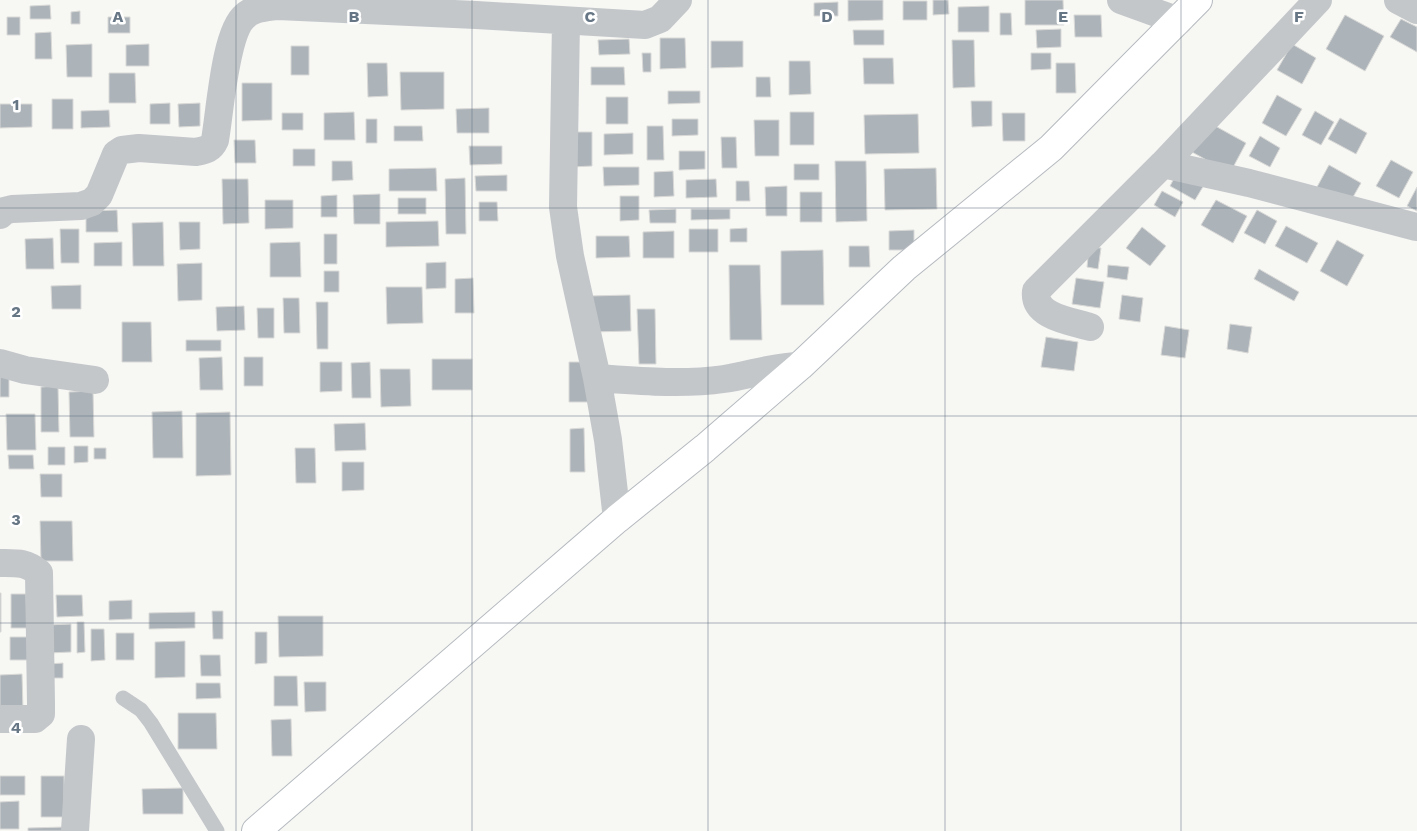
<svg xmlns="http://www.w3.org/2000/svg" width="1417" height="831" font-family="'Work Sans',sans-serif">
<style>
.building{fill:#acb3b9;stroke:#d9d9d7}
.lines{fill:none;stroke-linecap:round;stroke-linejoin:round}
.secondary-casing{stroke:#b5babf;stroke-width:30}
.lane{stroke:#c3c7ca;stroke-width:15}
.street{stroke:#c3c7ca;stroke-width:28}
.secondary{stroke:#fff;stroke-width:28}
.grid{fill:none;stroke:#667685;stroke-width:1;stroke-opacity:0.55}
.grid-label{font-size:16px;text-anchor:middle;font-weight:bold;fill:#667685;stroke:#fff;stroke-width:5;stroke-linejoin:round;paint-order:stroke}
</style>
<rect width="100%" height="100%" fill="#f7f7f4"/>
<path class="building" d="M848,0H883V20L848,21Z
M933,0H948L949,14L933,15Z
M1025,0H1063L1064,25H1025Z
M903,1H927V20H903Z
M838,2V16H814V3Z
M50,5L51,19H30V6Z
M989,6V32H958V7Z
M80,11V24H71V12Z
M1000,13H1011L1012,35H1000Z
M1074,15H1101L1102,37H1075Z
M1345,15L1384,36L1365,71L1326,49Z
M7,17H20V35H7Z
M108,17H130V33H108Z
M1401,19L1417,27V52L1390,37Z
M1061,29V47L1037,48L1036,30Z
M853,30H884V45H854Z
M51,32L52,59H35V33Z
M660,38H685L686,68L660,69Z
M629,39L630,54L599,55L598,40Z
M952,40H974L975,87L953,88Z
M711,41H743V67L711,68Z
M92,44V77H67L66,45Z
M149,44V66H126V45Z
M1292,44L1316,58L1302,84L1277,70Z
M291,46H309V75H291Z
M642,53H651V72H643Z
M1031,53H1051V69L1031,70Z
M863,58H893L894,84H864Z
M789,61H810L811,94L789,95Z
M367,63H387L388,96L368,97Z
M1056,63H1075L1076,93H1056Z
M591,67H624L625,85H591Z
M400,72H444V109L401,110Z
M109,73H135L136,103H109Z
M756,77H770L771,97H756Z
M242,83H272V120L242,121Z
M668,91H700V103L668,104Z
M1277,95L1302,109L1286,136L1262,123Z
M606,97H628V124H606Z
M52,99H73V129H52Z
M971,101H992V126L972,127Z
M170,103V124H150V104Z
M200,103V126L179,127L178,104Z
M0,104H32V127L0,128Z
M489,108V133H457L456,109Z
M109,110L110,127L81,128V111Z
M1315,111L1334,122L1321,145L1302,135Z
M354,112L355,140H324V113Z
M790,112H814V145H790Z
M282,113H303V130H282Z
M1002,113H1025V141H1003Z
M918,114L919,153L865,154L864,115Z
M1340,118L1367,133L1356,154L1328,139Z
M366,119H377V143H366Z
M672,119H698V135L672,136Z
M754,120H779V156H755Z
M1208,122L1246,143L1230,173L1192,152Z
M394,126H422L423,141H394Z
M647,126H663L664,160H647Z
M571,132H592V166L571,167Z
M633,133V154L604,155V134Z
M1260,136L1280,148L1270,167L1249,156Z
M721,137H736L737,168H722Z
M234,140H255L256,163H235Z
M469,146H502V164L470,165Z
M293,149H315V166H293Z
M679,151H705V169L679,170Z
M1391,160L1413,172L1399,198L1376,186Z
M332,161H352L353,180L332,181Z
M835,161H866L867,221L836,222Z
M794,164H819V180H794Z
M1329,165L1361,183L1349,204L1317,187Z
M603,167H639V185L604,186Z
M436,168L437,191H389V169Z
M936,168L937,209L885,210L884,169Z
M673,171L674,196L654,197V172Z
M1178,171L1204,185L1195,200L1170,186Z
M507,175V191H476L475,176Z
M465,178L466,234H446L445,179Z
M222,179H248L249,223L223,224Z
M716,179L717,197L686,198V180Z
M736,181H749L750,201H736Z
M787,186V216H766L765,187Z
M1417,187V211L1407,206Z
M1162,191L1183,202L1175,217L1154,205Z
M800,192H822V222H800Z
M380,194V224H354L353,195Z
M337,195V217H321V196Z
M620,196H639V220L620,221Z
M398,198H426V214H398Z
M265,200H293V228L265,229Z
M1216,200L1247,216L1233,243L1201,225Z
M479,202H497L498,221H479Z
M676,209V223H650L649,210Z
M691,209H730V219L691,220Z
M117,210L118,232H86V211Z
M1257,210L1277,221L1265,244L1244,233Z
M438,221L439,246L386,247V222Z
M163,222L164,266H133L132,223Z
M179,222H200V249L180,250Z
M1286,226L1318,243L1307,263L1275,246Z
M1142,227L1166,246L1150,266L1126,248Z
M747,228V242H730V229Z
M60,229H79V263H61Z
M689,229H718V252H689Z
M914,230V250H889V231Z
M674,231V258H643V232Z
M324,234H337V264H324Z
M596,236H629L630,257L596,258Z
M53,238L54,269H26L25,239Z
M1337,240L1364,255L1347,286L1320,271Z
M122,242V266H94V243Z
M300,242L301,277H270V243Z
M849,246H869L870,267H849Z
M1089,247L1101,248L1098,269L1087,267Z
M823,250L824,305H781V251Z
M446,262V288L426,289V263Z
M202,263V300L178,301L177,264Z
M729,265H760L762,340H730Z
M1108,265L1129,267L1127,280L1107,277Z
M1259,269L1299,292L1294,301L1254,279Z
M324,271H339V292H324Z
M473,278L474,313H455V279Z
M1076,278L1104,282L1100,308L1072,304Z
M81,285V309H52L51,286Z
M386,287H422L423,323L387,324Z
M630,295L631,331L590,332L589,296Z
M1122,295L1143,298L1140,322L1119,319Z
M283,298H299L300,333H284Z
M316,302H328V349H317Z
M244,306L245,330L217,331L216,307Z
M257,308H274V338H258Z
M637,309H655L656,364H639Z
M122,322H151L152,362H122Z
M1230,324L1252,327L1248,353L1227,349Z
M1165,326L1189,330L1185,358L1161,355Z
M1046,337L1078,342L1074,371L1041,367Z
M186,340H221V351H186Z
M222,357L223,390H200L199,358Z
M244,357H263V386H244Z
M432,359H472V390H432Z
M320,362H342V391L320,392Z
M370,362L371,398H352L351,363Z
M569,362H588L589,402H569Z
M380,369H410L411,406L381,407Z
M0,370H9V397H0Z
M58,386L59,432H41V387Z
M93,391L94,437H70L69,392Z
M182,411L183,458H153L152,412Z
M230,412L231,475L196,476V413Z
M6,414H35L36,450H7Z
M365,423L366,450L335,451L334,424Z
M584,428L585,472H570V429Z
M74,446H88V462L74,463Z
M48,447H65V465H48Z
M94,448H106V459H94Z
M295,448H315L316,483H296Z
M8,455H33L34,469H9Z
M342,462H364V490L342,491Z
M40,474H62V497H41Z
M40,521H72L73,561H41Z
M0,593H1V632H0Z
M11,594H26L27,628H11Z
M56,595H82L83,616L57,617Z
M132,600V619L109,620V601Z
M212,611H223V639H213Z
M195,612V628L149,629V613Z
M278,616H323V656L279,657Z
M77,622H84L85,652L77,653Z
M71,624V652L48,653L47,625Z
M91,629H104L105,660L91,661Z
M255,632H267V663L255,664Z
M116,633H134V660H116Z
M10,637H28V660H10Z
M185,641V677L155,678V642Z
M200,655H220L221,676H201Z
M63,663V678H50L49,664Z
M22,674L23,710L0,711V675Z
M274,676H297L298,706H274Z
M304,682H326V711L305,712Z
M196,683H220L221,698L196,699Z
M178,713H216L217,749H178Z
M291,719L292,756H272L271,720Z
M0,776H25V795H0Z
M41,776H64V817H41Z
M183,788V814H143L142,789Z
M19,801V829H0V802Z
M65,827V831H28V828Z"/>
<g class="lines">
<defs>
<path id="secondary" d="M256,831L617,519L705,448L800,366L904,268L1051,148L1198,0"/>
</defs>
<use href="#secondary" class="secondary-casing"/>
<path class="lane" d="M123,698L141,710L151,723L217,831"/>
<path class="street" d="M1121,0L1179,21
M1398,0L1417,10
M566,21L563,207L570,256L597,378L608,440L617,519
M1163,164L1249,183L1416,227
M0,215L4,211L12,209L81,206L92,202L99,195L116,154L122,150L139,148L196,152C206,150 211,149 215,140C220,112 225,32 245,16C253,8 267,7 278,6L476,15L645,25L660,19L678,0
M1090,327C1071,321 1033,317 1036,291L1163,164L1318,0
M0,363L25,370L95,380
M597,378C639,381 682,385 724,379C750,375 775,366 800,366
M0,563C17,563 26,562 39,573L41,704V714L35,719H0
M75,831L81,739"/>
<use href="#secondary" class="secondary"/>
</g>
<path class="grid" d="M236,0V831M472,0V831M708,0V831M945,0V831M1181,0V831M0,208H1417M0,416H1417M0,623H1417"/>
<g class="grid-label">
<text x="118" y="22">A</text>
<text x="354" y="22">B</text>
<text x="590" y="22">C</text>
<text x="827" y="22">D</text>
<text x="1063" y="22">E</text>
<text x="1299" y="22">F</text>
<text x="16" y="110">1</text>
<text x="16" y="317">2</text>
<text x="16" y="525">3</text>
<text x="16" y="733">4</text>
</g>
</svg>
